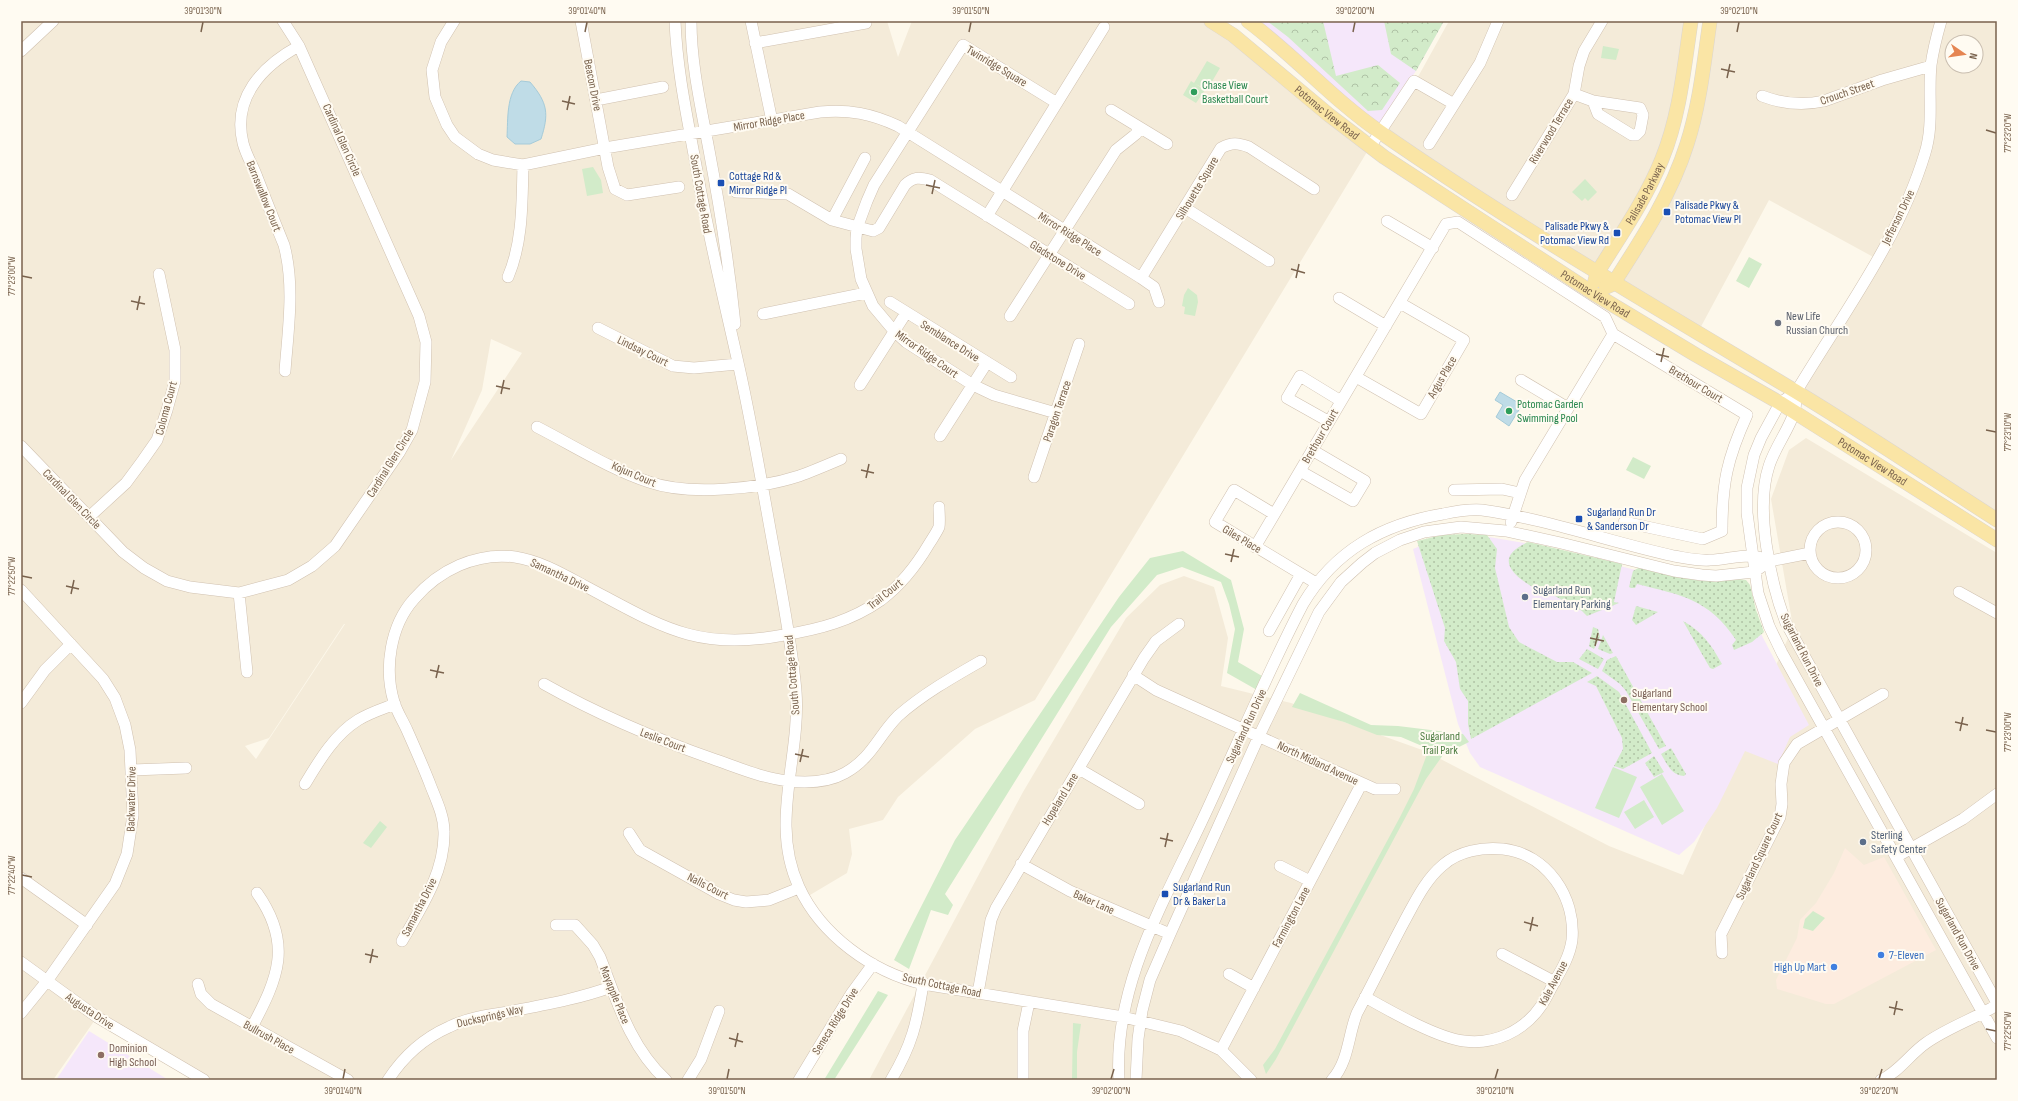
<svg xmlns="http://www.w3.org/2000/svg" width="2018" height="1101" font-family="'Sofia Sans Condensed',sans-serif">
<style>
.residential{fill:#f4ebd9;fill-rule:evenodd}
.commercial{fill:#fdecdf}
.education{fill:#f5e7fa}
.grass{fill:url(#grass-dots)}
.forest{fill:url(#forest-crowns)}
.park{fill:#d2ebc9}
.water{fill:#bfdce7;stroke:#a5cbd9}
.lines{fill:none;stroke-linecap:round;stroke-linejoin:round}
.minor-casing{stroke:#d0c1b0;stroke-width:12}
.major-casing{stroke:#dcd6d1;stroke-width:15}
.minor{stroke:#fff;stroke-width:11}
.major{stroke:#fae5a5;stroke-width:14}
.ticks{fill:none;stroke:#79624d;stroke-width:1.5}
.leisure-dot{fill:#2e9e5b;stroke:#fffbf2;stroke-width:1.5}
.transit-dot{fill:#1a4fb4;stroke:#fffbf2;stroke-width:1.5}
.worship-dot{fill:#6b7280;stroke:#fffbf2;stroke-width:1.5}
.service-dot{fill:#5c6f8a;stroke:#fffbf2;stroke-width:1.5}
.education-dot{fill:#8d6e63;stroke:#fffbf2;stroke-width:1.5}
.shop-dot{fill:#3f7fe0;stroke:#fffbf2;stroke-width:1.5}
.labels{text-anchor:middle;stroke-width:4;stroke-linejoin:round;paint-order:stroke}
.street-label{font-size:12px;fill:#79624d;stroke:#fffbf2}
.leisure-label{font-size:12px;fill:#27864d;stroke:#fffbf2;text-anchor:start}
.transit-label{font-size:12px;fill:#164399;stroke:#fffbf2;text-anchor:start}
.worship-label{font-size:12px;fill:#5b616d;stroke:#fffbf2;text-anchor:start}
.service-label{font-size:12px;fill:#4e5e75;stroke:#fffbf2;text-anchor:start}
.education-label{font-size:12px;fill:#785e54;stroke:#fffbf2;text-anchor:start}
.park-label{font-size:12px;fill:#4f7e44;stroke:#fffbf2}
.shop-label{font-size:12px;fill:#366cbe;stroke:#fffbf2;text-anchor:start}
.neatline{fill:none;stroke:#79624d;stroke-width:1.5}
.ticks-label{font-size:10px;text-anchor:middle;fill:#79624d}
</style>
<defs>
<pattern id="grass-dots" width="8" height="8" patternUnits="userSpaceOnUse"><rect width="8" height="8" fill="#d2ebc9"/><path d="M2 2h.1M6 6h.1" fill="none" stroke="#afc2a5" stroke-width="1.8" stroke-linecap="round"/></pattern>
<pattern id="forest-crowns" width="20" height="18" patternUnits="userSpaceOnUse"><rect width="20" height="18" fill="#d2ebc9"/><path d="M2 6a3 3 0 1 1 6 0M12 15a3 3 0 1 1 6 0" fill="none" stroke="#afc2a5"/></pattern>
</defs>
<rect width="100%" height="100%" fill="#fdf8eb"/>
<path class="residential" d="M21,21H887L898,57L912,21H1211L1370,147L1035,700L975,729L898,797L883,820L849,829L852,854L847,873L805,898L815,912L873,964L799,1080H204L97,1017L53,1080H21ZM491,339L522,353L451,460L482,390ZM344,624H345L256,759L245,746L269,738Z
M1449,21H1691L1668,142L1597,273L1380,132L1419,75Z
M1710,21H1997V520L1796,392L1877,259L1769,200L1697,334L1613,284L1675,176ZM1952,42H1976V66H1952Z
M1806,438L1997,553V1080H869L1023,792L1126,618L1160,585L1184,576L1214,587L1228,638L1221,686L1291,703L1425,751L1609,846L1683,875L1793,627L1771,499L1789,450Z"/>
<path class="commercial" d="M1845,848L1864,865L1884,857L1936,950L1834,1004H1826L1777,989L1776,980L1797,938L1800,920L1816,903L1834,873Z"/>
<path class="education" d="M1259,21H1444L1416,71L1379,127Z
M1489,537L1548,547L1658,576L1760,632L1809,725L1790,737L1778,764L1745,751L1717,808L1694,842L1679,855L1480,767L1470,753L1458,724L1413,549L1430,542L1449,538Z
M89,1031L167,1079L169,1080H56Z"/>
<path class="grass" d="M1466,534L1487,535L1497,549L1495,568L1509,627L1519,642L1557,662H1573L1592,673L1471,739L1468,724V701L1460,689L1456,662L1444,641L1445,628L1417,541L1442,535Z
M1528,542L1622,564L1614,602L1619,603L1587,616L1582,611L1537,586L1535,588C1512,576 1493,557 1528,542Z
M1640,567L1746,580L1750,585L1756,610L1764,632L1752,642L1734,650L1732,645L1736,640C1709,599 1681,595 1637,584L1635,588H1631L1629,587L1633,571Z
M1636,606L1658,612L1636,625L1632,620Z
M1683,621C1702,631 1712,646 1722,664L1713,669L1710,668Z
M1593,627L1598,629L1600,637L1594,649L1589,646Z
M1603,635L1613,653L1610,654L1598,649Z
M1587,649L1604,659L1598,669L1579,659Z
M1616,656L1666,746L1659,749L1626,691L1620,684L1602,671L1607,660Z
M1597,676L1619,692L1652,753L1623,769L1614,766L1623,749L1622,738L1596,686L1587,682Z
M1671,748L1686,774L1684,776C1671,775 1667,764 1661,754Z
M1654,756L1664,772L1654,777L1645,763Z"/>
<path class="forest" d="M1267,21H1323L1336,76L1378,65L1400,83L1382,110L1368,111L1288,37Z
M1384,21H1444L1416,71L1391,54Z"/>
<path class="park" d="M1603,46L1619,49L1616,60L1601,58Z
M1207,61L1220,68L1207,90L1194,83Z
M1191,81L1205,90L1196,103L1183,95Z
M593,167L601,180L603,193L587,196L582,169Z
M1585,179L1597,192L1588,201L1585,198L1582,201L1572,192Z
M1749,257L1762,264L1749,288L1736,281Z
M1188,288L1197,295L1198,302L1195,316L1184,314L1185,307L1182,306L1184,295Z
M1633,457L1651,466L1644,479L1626,470Z
M1183,551L1231,580L1244,629L1238,662L1262,676L1257,690L1227,673L1235,629L1229,604L1221,582L1182,567L1157,575L1111,627L945,894L953,905L948,915L931,910L909,969L894,960L955,840L1119,597L1150,558Z
M1300,693L1371,725L1398,726L1463,734L1469,742L1443,755L1426,779L1276,1059L1266,1074L1263,1065L1275,1049L1400,817L1414,789L1429,749L1401,737L1377,735L1344,722L1292,707Z
M1613,767L1637,777L1619,818L1595,808Z
M1662,774L1684,811L1662,825L1640,787Z
M1644,800L1654,817L1635,829L1624,812Z
M380,821L387,827L371,848L363,843Z
M1813,911L1825,918L1813,931L1803,928L1805,919Z
M878,991L888,995L834,1080H824Z
M1073,1023L1081,1024L1077,1052V1080H1072Z"/>
<path class="water" d="M521,81L530,82C548,103 549,114 541,139L530,144H515L507,137C508,120 506,93 521,81Z
M1500,392L1522,405L1509,426L1496,417L1503,405L1495,400Z"/>
<g class="lines">
<defs>
<path id="minor" d="M454,21L441,42L432,70L435,97L447,125L455,137L478,154L493,160L523,165L605,148L820,112C849,109 872,114 898,126L1141,278L1154,287L1159,302
M581,21L608,167L615,189L627,195L679,187
M675,21C677,72 688,121 697,171C709,240 726,308 741,376C754,436 764,496 775,556C783,601 792,645 796,691C801,757 769,823 799,887C821,935 872,972 923,984L1123,1017L1181,1031L1221,1050L1251,1080
M691,21C691,64 701,107 709,150C720,208 729,265 735,324
M751,21L772,121
M1941,21C1937,35 1933,51 1931,65C1928,95 1934,124 1925,153C1899,240 1842,315 1796,392C1796,399 1796,407 1794,413C1788,431 1775,447 1769,466C1755,508 1770,582 1786,623L1997,1003
M755,43L866,23
M21,51L53,21
M1574,94L1593,101
M1762,96C1783,104 1802,106 1824,101L1882,80L1931,66
M596,100L663,87
M1593,101L1640,108L1643,115L1640,131L1636,135H1632L1598,114Z
M1111,110L1167,144
M1429,144L1480,63L1498,21
M1370,147L1414,81L1454,104
M736,192L788,194L832,220L873,231L879,228L905,185C913,177 919,177 930,180L1129,304
M1512,195L1574,94L1579,66L1584,51L1602,21
M1185,208L1269,261
M987,216L1104,27
M832,220L865,158
M1387,221L1433,248
M508,277C523,242 522,202 523,165
M1141,278L1221,148C1232,142 1238,143 1249,147L1314,189
M1339,298L1386,326
M890,302L1011,377
M763,314L866,293
M1010,316L1116,150L1136,134L1139,127
M598,328L673,366L694,368L738,364
M285,371C288,330 295,286 284,245C275,223 266,200 257,177C253,166 246,155 243,143C232,98 262,66 299,46
M1356,377L1421,414L1464,340L1400,303
M1521,380L1568,408
M860,385L906,313
M1796,392L1780,403L1761,438L1754,455L1747,488V513L1758,593L1769,626L1782,653L1997,1038
M1056,413L994,395L973,385L906,342L894,331L873,306L861,279L856,249V238L857,228L867,201L874,185L963,45L1057,103
M1328,421L1287,398L1300,376L1341,401
M537,427C574,446 610,469 649,482C689,496 759,489 799,476C813,471 827,465 841,459
M940,436L986,364
M21,446L123,552L144,568L167,581L190,587L239,593L288,580L312,566L335,546L399,453L412,430L425,382L426,342L419,316L299,46L283,21
M1300,471L1353,501L1365,481L1312,450
M1034,477L1079,344
M1454,490L1502,489L1520,493
M1274,514L1234,490L1215,522L1316,583
M89,517L126,483L143,460L157,440L167,410L175,381V350L159,274
M1810 550a28 28 0 1 1 56 0a28 28 0 1 1-56 0Z
M1511,522L1525,480L1613,334
M1255,547L1446,224L1458,222L1605,317L1613,334L1747,415C1727,459 1722,483 1722,531L1703,539L1624,522
M21,590L103,679L115,698L125,725L130,750L133,815L127,854L115,884L47,981L21,1013
M1959,592L1997,613
M239,593L247,672
M1269,631L1301,574
M1133,675L1156,690L1375,789H1395
M544,684C599,715 656,739 716,760C739,768 763,778 788,781C806,783 829,782 845,773C872,758 878,736 898,716C923,694 953,677 981,661
M21,703L45,670L71,644
M1079,769L1139,804
M132,770L186,768
M305,784C319,761 334,735 358,720C369,713 382,709 395,704
M629,833L640,850L719,894L734,900L746,902L769,900L799,888
M1896,857L1963,819L1997,794
M1021,864L1070,891L1170,934
M1280,866L1310,881
M21,878L87,925
M556,925H575L593,945L600,957C617,1001 630,1047 666,1080
M402,941C421,908 445,872 444,832C444,815 436,800 430,784C423,766 415,748 407,730C403,721 397,712 394,702C384,669 390,626 414,599C439,570 476,552 515,557C540,561 561,573 583,585C659,625 695,652 784,635C820,629 851,621 881,600C901,585 916,566 929,544C932,539 937,532 939,527C940,521 939,513 939,507
M1722,953L1721,934L1780,817L1782,804L1781,784L1784,763L1797,744L1883,694
M1502,954L1555,982
M21,962L97,1017L204,1080
M1229,974L1254,988
M198,984L201,994L211,1004L348,1080
M978,993L991,920L996,908L1144,658L1156,641L1179,624
M252,1027C278,978 293,944 257,893
M1221,1050L1362,783
M388,1080C403,1057 424,1038 449,1027C467,1018 488,1015 508,1012C543,1005 578,999 611,987
M688,1080L701,1059L719,1011
M799,1080L851,994L873,964
M891,1080C912,1045 917,1023 923,984
M1023,1080V1031L1029,1002
M1119,1080C1113,982 1168,895 1207,810C1239,741 1268,671 1303,604C1335,550 1383,524 1443,514C1457,511 1468,509 1482,510C1547,519 1610,542 1674,556C1686,558 1698,561 1710,560C1724,560 1739,555 1752,556C1758,556 1764,559 1770,561
M1136,1080L1138,1039L1142,1011L1150,980L1170,934L1259,736L1319,612L1341,582L1362,563L1375,553L1400,540L1424,532L1461,527L1506,531L1561,543L1674,571L1702,575L1716,576L1754,572L1770,561L1810,553
M1332,1080C1349,1061 1348,1035 1357,1013C1373,983 1388,952 1404,922C1415,902 1425,880 1443,865C1459,851 1482,847 1503,849C1547,854 1576,897 1572,940C1570,955 1562,969 1555,981C1550,990 1546,999 1541,1006C1524,1031 1494,1045 1464,1041C1437,1038 1390,1011 1365,997
M1881,1080C1899,1072 1910,1054 1926,1043C1949,1027 1974,1019 1997,1005"/>
<g id="major">
<path id="s1" d="M1211,21L1233,35L1329,115L1384,157L1593,293L1696,355L1780,403L1997,540"/>
<path d="M1248,21C1294,55 1332,99 1380,132C1514,225 1655,307 1795,391C1863,432 1930,477 1997,520"/>
<path id="s2" d="M1595,281L1597,273C1620,236 1646,199 1662,159C1680,115 1684,67 1691,21"/>
<path d="M1606,287L1613,284C1642,239 1671,195 1687,144C1700,104 1704,62 1710,21"/>
</g>
</defs>
<use href="#minor" class="minor-casing"/>
<use href="#major" class="major-casing"/>
<use href="#minor" class="minor"/>
<use href="#major" class="major"/>
</g>
<path class="ticks" d="M201,32L203,22M585,32L587,22M969,32L971,22M1353,32L1355,22M1737,32L1739,22M1721,69L1735,72M1727,78L1730,64M562,101L575,104M567,110L570,96M1986,130L1996,133M926,185L940,188M932,194L935,180M1291,269L1305,273M22,276L32,278M1296,278L1299,264M131,301L145,304M137,310L140,296M1656,354L1669,357M1661,362L1664,348M496,386L510,389M501,394L504,380M1986,430L1996,432M861,470L874,473M866,478L869,464M1225,554L1239,557M1231,562L1234,549M22,576L32,578M66,586L79,589M71,594L74,580M1590,638L1604,641M1595,646L1598,633M430,670L444,673M436,678L439,665M1955,722L1968,725M1986,730L1996,732M1960,731L1963,717M795,754L809,757M800,762L803,749M1160,838L1173,841M1165,847L1168,833M22,875L32,877M1524,922L1538,926M1530,931L1533,917M365,954L378,957M370,963L373,949M1889,1007L1903,1010M1894,1015L1897,1001M1986,1029L1996,1031M729,1038L743,1042M735,1047L738,1033M343,1079L345,1069M727,1079L729,1069M1111,1079L1114,1069M1495,1079L1498,1069M1879,1079L1882,1069"/>
<g class="leisure-dot">
<circle cx="1194" cy="92" r="4"/>
<circle cx="1509" cy="411" r="4"/>
</g>
<g class="transit-dot">
<rect x="717" y="179" width="8" height="8" rx="2"/>
<rect x="1663" y="208" width="8" height="8" rx="2"/>
<rect x="1613" y="229" width="8" height="8" rx="2"/>
<rect x="1575" y="515" width="8" height="8" rx="2"/>
<rect x="1161" y="890" width="8" height="8" rx="2"/>
</g>
<circle class="worship-dot" cx="1778" cy="323" r="4"/>
<g class="service-dot">
<circle cx="1525" cy="597" r="4"/>
<circle cx="1863" cy="842" r="4"/>
</g>
<g class="education-dot">
<circle cx="1624" cy="700" r="4"/>
<circle cx="101" cy="1055" r="4"/>
</g>
<g class="shop-dot">
<circle cx="1881" cy="955" r="4"/>
<circle cx="1834" cy="967" r="4"/>
</g>
<g class="labels">
<g class="street-label">
<text transform="translate(997 66) rotate(31)" y="4">Twinridge Square</text>
<text transform="translate(593 85) rotate(79)" y="4">Beacon Drive</text>
<text transform="translate(1847 92) rotate(-19)" y="4">Crouch Street</text>
<text dy="4" stroke="none"><textPath href="#s1" startOffset="148">Potomac View Road</textPath></text>
<text transform="translate(769 121) rotate(-10)" y="4">Mirror Ridge Place</text>
<text transform="translate(1551 131) rotate(-59)" y="4">Riverwood Terrace</text>
<text transform="translate(342 140) rotate(66)" y="4">Cardinal Glen Circle</text>
<text transform="translate(1197 188) rotate(-59)" y="4">Silhouette Square</text>
<text dy="4" stroke="none"><textPath href="#s2" startOffset="101">Palisade Parkway</textPath></text>
<text transform="translate(701 194) rotate(80)" y="4">South Cottage Road</text>
<text transform="translate(264 196) rotate(68)" y="4">Barnswallow Court</text>
<text transform="translate(1898 217) rotate(-64)" y="4">Jefferson Drive</text>
<text transform="translate(1070 234) rotate(32)" y="4">Mirror Ridge Place</text>
<text transform="translate(1058 260) rotate(32)" y="4">Gladstone Drive</text>
<text dy="4" stroke="none"><textPath href="#s1" startOffset="472">Potomac View Road</textPath></text>
<text transform="translate(950 341) rotate(32)" y="4">Semblance Drive</text>
<text transform="translate(643 351) rotate(26)" y="4">Lindsay Court</text>
<text transform="translate(927 354) rotate(35)" y="4">Mirror Ridge Court</text>
<text transform="translate(1442 377) rotate(-60)" y="4">Argus Place</text>
<text transform="translate(1696 384) rotate(31)" y="4">Brethour Court</text>
<text transform="translate(166 408) rotate(-75)" y="4">Coloma Court</text>
<text transform="translate(1057 411) rotate(-71)" y="4">Paragon Terrace</text>
<text transform="translate(1320 436) rotate(-60)" y="4">Brethour Court</text>
<text dy="4" stroke="none"><textPath href="#s1" startOffset="796">Potomac View Road</textPath></text>
<text transform="translate(390 463) rotate(-58)" y="4">Cardinal Glen Circle</text>
<text transform="translate(634 474) rotate(23)" y="4">Kojun Court</text>
<text transform="translate(72 499) rotate(46)" y="4">Cardinal Glen Circle</text>
<text transform="translate(1242 539) rotate(31)" y="4">Giles Place</text>
<text transform="translate(560 575) rotate(25)" y="4">Samantha Drive</text>
<text transform="translate(885 594) rotate(-39)" y="4">Trail Court</text>
<text transform="translate(1802 650) rotate(63)" y="4">Sugarland Run Drive</text>
<text transform="translate(792 675) rotate(-95)" y="4">South Cottage Road</text>
<text transform="translate(1246 726) rotate(-65)" y="4">Sugarland Run Drive</text>
<text transform="translate(663 740) rotate(21)" y="4">Leslie Court</text>
<text transform="translate(1318 763) rotate(25)" y="4">North Midland Avenue</text>
<text transform="translate(131 799) rotate(-89)" y="4">Backwater Drive</text>
<text transform="translate(1060 799) rotate(-59)" y="4">Hopeland Lane</text>
<text transform="translate(1759 856) rotate(-65)" y="4">Sugarland Square Court</text>
<text transform="translate(708 886) rotate(27)" y="4">Nalls Court</text>
<text transform="translate(1094 902) rotate(24)" y="4">Baker Lane</text>
<text transform="translate(419 907) rotate(-63)" y="4">Samantha Drive</text>
<text transform="translate(1291 917) rotate(-62)" y="4">Farmington Lane</text>
<text transform="translate(1958 934) rotate(61)" y="4">Sugarland Run Drive</text>
<text transform="translate(1553 983) rotate(-62)" y="4">Kale Avenue</text>
<text transform="translate(942 985) rotate(12)" y="4">South Cottage Road</text>
<text transform="translate(615 995) rotate(68)" y="4">Mayapple Place</text>
<text transform="translate(90 1011) rotate(34)" y="4">Augusta Drive</text>
<text transform="translate(490 1016) rotate(-13)" y="4">Ducksprings Way</text>
<text transform="translate(835 1021) rotate(-58)" y="4">Seneca Ridge Drive</text>
<text transform="translate(269 1037) rotate(29)" y="4">Bullrush Place</text>
</g>
<g class="leisure-label">
<text x="1202" y="89">Chase View<tspan x="1202" dy="14">Basketball Court</tspan></text>
<text x="1517" y="408">Potomac Garden<tspan x="1517" dy="14">Swimming Pool</tspan></text>
</g>
<g class="transit-label">
<text x="729" y="180">Cottage Rd &amp;<tspan x="729" dy="14">Mirror Ridge Pl</tspan></text>
<text x="1675" y="209">Palisade Pkwy &amp;<tspan x="1675" dy="14">Potomac View Pl</tspan></text>
<text x="1609" y="230" text-anchor="end">Palisade Pkwy &amp;<tspan x="1609" dy="14">Potomac View Rd</tspan></text>
<text x="1587" y="516">Sugarland Run Dr<tspan x="1587" dy="14">&amp; Sanderson Dr</tspan></text>
<text x="1173" y="891">Sugarland Run<tspan x="1173" dy="14">Dr &amp; Baker La</tspan></text>
</g>
<g class="worship-label">
<text x="1786" y="320">New Life<tspan x="1786" dy="14">Russian Church</tspan></text>
</g>
<g class="service-label">
<text x="1533" y="594">Sugarland Run<tspan x="1533" dy="14">Elementary Parking</tspan></text>
<text x="1871" y="839">Sterling<tspan x="1871" dy="14">Safety Center</tspan></text>
</g>
<g class="education-label">
<text x="1632" y="697">Sugarland<tspan x="1632" dy="14">Elementary School</tspan></text>
<text x="109" y="1052">Dominion<tspan x="109" dy="14">High School</tspan></text>
</g>
<g class="park-label">
<text x="1440" y="740">Sugarland<tspan x="1440" dy="14">Trail Park</tspan></text>
</g>
<g class="shop-label">
<text x="1889" y="959">7-Eleven</text>
<text x="1826" y="971" text-anchor="end">High Up Mart</text>
</g>
</g>
<rect width="2018" height="1101" fill="none" stroke="#fffbf2" stroke-width="44"/>
<g transform="translate(1964 54) rotate(103)"><circle r="19" fill="#fffbf2" stroke="#c9beb0"/>
<path d="M0-3L7 15L0 10L-7 15Z" fill="#e58552"/>
<text y="-6" font-size="11" font-weight="bold" text-anchor="middle" fill="#79624d">N</text>
</g>
<rect x="22" y="22" width="1974" height="1057" class="neatline"/>
<g class="ticks-label">
<text x="203" y="14">39°01'30"N</text>
<text x="587" y="14">39°01'40"N</text>
<text x="971" y="14">39°01'50"N</text>
<text x="1355" y="14">39°02'00"N</text>
<text x="1739" y="14">39°02'10"N</text>
<text transform="translate(2007 133) rotate(-90)" y="4">77°23'20"W</text>
<text transform="translate(11 276) rotate(-90)" y="4">77°23'00"W</text>
<text transform="translate(2007 432) rotate(-90)" y="4">77°23'10"W</text>
<text transform="translate(11 576) rotate(-90)" y="4">77°22'50"W</text>
<text transform="translate(2007 732) rotate(-90)" y="4">77°23'00"W</text>
<text transform="translate(11 875) rotate(-90)" y="4">77°22'40"W</text>
<text transform="translate(2007 1031) rotate(-90)" y="4">77°22'50"W</text>
<text x="343" y="1094">39°01'40"N</text>
<text x="727" y="1094">39°01'50"N</text>
<text x="1111" y="1094">39°02'00"N</text>
<text x="1495" y="1094">39°02'10"N</text>
<text x="1879" y="1094">39°02'20"N</text>
</g>
</svg>
